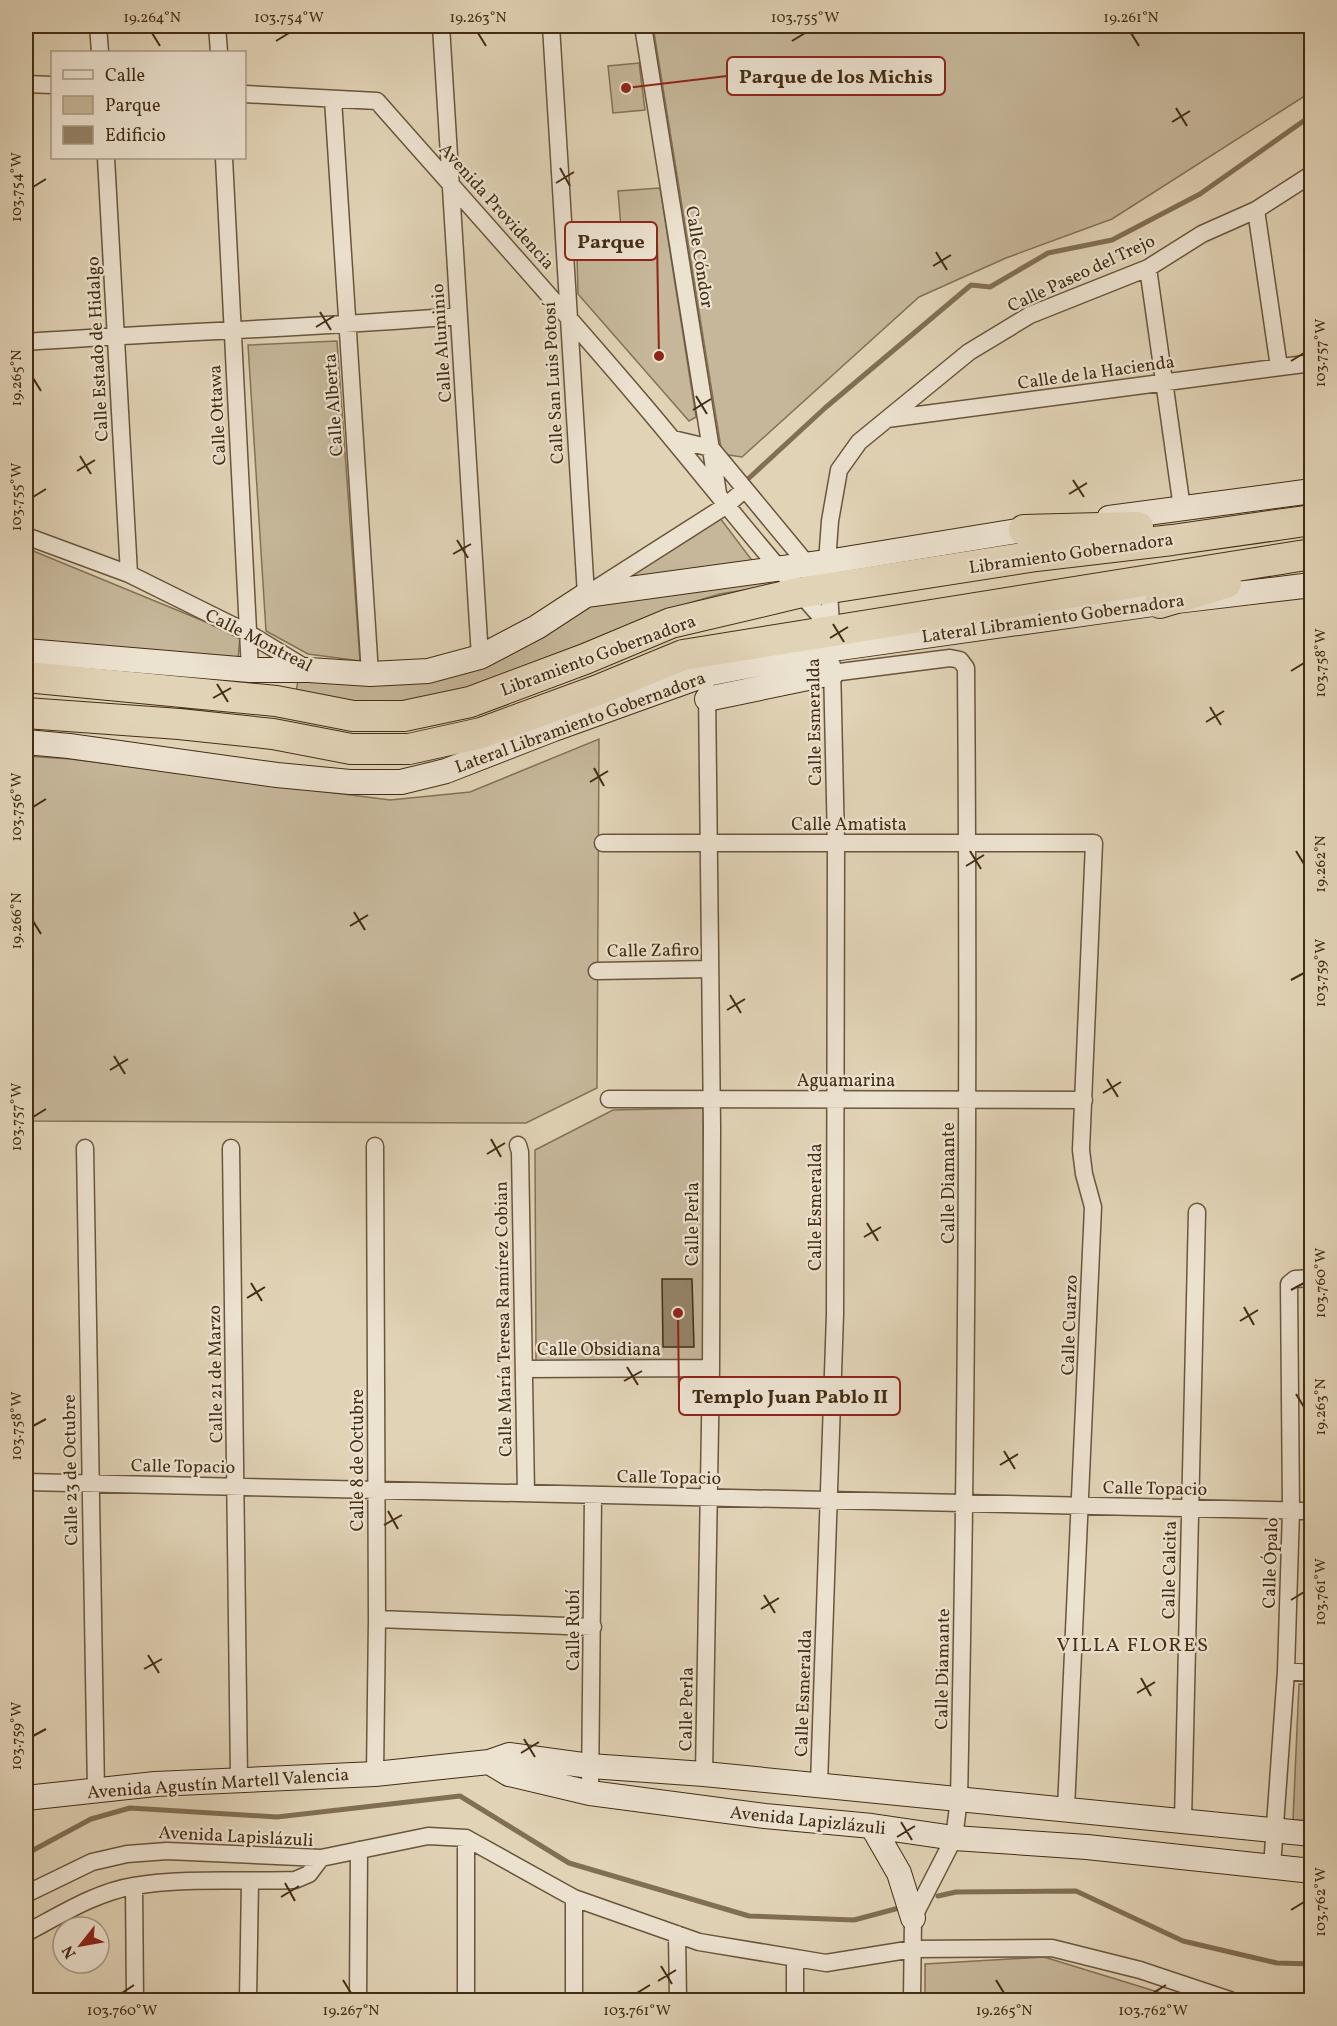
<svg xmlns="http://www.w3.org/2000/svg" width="1337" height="2026" font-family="Vollkorn,serif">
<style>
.green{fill:#c6b79a;stroke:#847256;stroke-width:1.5}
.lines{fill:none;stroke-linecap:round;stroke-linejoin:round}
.stream{stroke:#816f54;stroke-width:5}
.building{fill:#958368;stroke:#432d13;stroke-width:1.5}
.street-casing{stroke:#6a563c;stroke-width:19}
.secondary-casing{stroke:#432d13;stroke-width:26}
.highway-casing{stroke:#432d13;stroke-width:32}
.street{stroke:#ece2d0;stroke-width:16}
.secondary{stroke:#ece2d0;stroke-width:24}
.highway{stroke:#e1d3b6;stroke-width:30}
.ticks{fill:none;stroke:#432d13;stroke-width:2}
.labels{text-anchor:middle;stroke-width:4.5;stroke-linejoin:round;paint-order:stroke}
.street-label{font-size:18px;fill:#432d13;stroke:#ece2d0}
.neighbourhood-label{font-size:20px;letter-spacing:1.5px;fill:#432d13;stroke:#ece2d0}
.leader{fill:none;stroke:#8f2418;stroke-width:2}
.callout-dot{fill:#8f2418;stroke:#ece2d0;stroke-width:2}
.callout{fill:#ece2d0;stroke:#8f2418;stroke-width:2}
.callout-label{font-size:20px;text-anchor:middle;font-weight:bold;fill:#432d13}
.neatline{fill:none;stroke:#432d13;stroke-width:2}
.ticks-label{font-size:15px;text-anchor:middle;fill:#432d13}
</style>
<rect width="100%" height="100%" fill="#e1d3b6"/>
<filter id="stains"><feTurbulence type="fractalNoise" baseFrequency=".00333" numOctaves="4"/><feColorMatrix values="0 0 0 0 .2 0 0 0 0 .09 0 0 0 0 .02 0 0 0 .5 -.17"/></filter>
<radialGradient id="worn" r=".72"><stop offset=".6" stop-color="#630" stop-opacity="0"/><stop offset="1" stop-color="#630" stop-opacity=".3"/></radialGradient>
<path class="green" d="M653,26H1311V92L1112,219L1006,258L919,297L742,457L722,454Z
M639,63L645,110L613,113L608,66Z
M660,188L696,417L689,421L578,294L577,257L623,253L618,191Z
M337,341L360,661L308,654L266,631L248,345Z
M720,518L757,567L623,579Z
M26,548L240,636L238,659L26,642Z
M768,579L769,586L720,594L659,612L582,644L468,687L430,698L386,703L346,702L296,692L298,681H412L596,603Z
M599,739L597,1088L526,1123L26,1121V756L71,759L390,800L470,792Z
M703,1108L705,1361H536L535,1150L613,1110Z
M1299,1684L1311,1685V1821L1293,1820Z
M1044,1957L1184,2000H925V1964Z"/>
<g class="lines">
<path class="stream" d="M748,479L825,408L971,285L990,287L1048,253L1112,240L1200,194L1312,115
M26,1854L91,1819L130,1808L277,1817L460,1796L569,1863L749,1916L854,1920L899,1908
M938,1896L956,1892L1076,1891L1183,1941L1277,1963L1312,1964"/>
</g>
<path class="building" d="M662,1279H692L694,1347H663Z"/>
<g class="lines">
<defs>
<path id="street" d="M98,26L100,52
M217,26L219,52
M441,26L480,657
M551,26L586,595L727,505L745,489
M643,26L718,493
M26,84L52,85
M244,94L377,101C464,200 552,297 637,397C703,474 764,555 832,629
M333,99L370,674
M106,158L129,574
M224,158L250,670
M1256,210L1279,367
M1148,268L1182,508
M26,342C170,332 315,328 459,316
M887,419L1312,363
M673,439L711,448L812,570
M26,536L129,574L248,633L309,670
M832,639L827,562L830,521L839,470L859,442L969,352L1030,315L1148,268L1202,234L1256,210L1312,174
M832,673L950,658L960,660L966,668C969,1045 967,1422 959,1799L954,1838L913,1918L912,2000
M603,843H1094L1081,1150L1084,1174L1093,1207L1066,1809
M597,971L710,969
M609,1099L1084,1100
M518,1145L520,1152L526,1493
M85,1148L96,1791
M231,1148L239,1779
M524,1369L711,1368
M26,1482L1312,1511
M377,1619L593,1627
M1286,1671L1312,1673
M375,1774L377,1619L375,1146
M704,1774L711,1368L712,1128L707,690
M819,1785L835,1314L836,843L832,665
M590,1793L593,1495
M1183,1821L1197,1212
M1272,1867L1286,1671L1291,1511L1289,1284L1295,1279L1312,1278
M134,1886L135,2000
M26,1894L92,1862L127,1854L167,1851L321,1858L428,1836L466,1838L574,1898L699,1942L826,1963L913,1949L1052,1948L1140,1970L1230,2000
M574,1898V2000
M26,1933C60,1915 96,1892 134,1886C185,1877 243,1882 295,1880L309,1874L321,1858
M677,1934L678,2000
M248,2000L250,1882
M358,2000L359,1850
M466,2000V1838
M795,2000V1958"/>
<path id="secondary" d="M1109,518L1312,491
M26,651L250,670H309L370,674L428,671L480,657L537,627L586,595L827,562L1042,527
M707,699L832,673
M26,742L69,746L277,775L350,782H401L446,771L554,729L707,674L833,649L1160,603L1312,585
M489,1762L509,1774L590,1793L765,1816L872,1826L954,1838L1087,1847L1312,1871
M26,1798L155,1784L375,1774L489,1762L509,1755L590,1766L704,1774L1312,1834
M872,1826L899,1873L913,1918"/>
<path id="highway" d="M1024,530L1138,527
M1160,603L1226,583
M26,677L276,701L353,716H404L470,702L585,659L671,623L798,593L1036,556L1172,540L1312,520
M26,713L179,724L273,734L351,749H409L481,733L598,690L683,655L1312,554"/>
</defs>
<use href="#street" class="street-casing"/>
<use href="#secondary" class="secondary-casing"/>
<use href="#highway" class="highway-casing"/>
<use href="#street" class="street"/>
<use href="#secondary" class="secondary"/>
<use href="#highway" class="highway"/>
</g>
<path class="ticks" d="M152,33L160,46M478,33L486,46M1131,33L1139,46M276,41L289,33M792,41L805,33M1176,108L1187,126M1172,122L1190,111M560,168L570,186M556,183L574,172M33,187L46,179M936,252L947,270M933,266L951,255M320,312L331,330M316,327L334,316M1291,361L1304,353M33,378L41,391M696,396L707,414M693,410L711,399M80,456L91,474M77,471L95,460M1073,480L1084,497M1069,494L1087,483M33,497L46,489M457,540L468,558M453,554L471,544M833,624L844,642M830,638L848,627M1291,671L1304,663M217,684L228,702M213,698L231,688M1210,707L1221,725M1206,722L1224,711M594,768L604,786M590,782L608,771M33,807L46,799M970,851L981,869M1296,851L1304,864M966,866L984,855M354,912L365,930M33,921L41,934M350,926L368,915M1291,980L1304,973M730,995L741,1013M727,1010L745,999M114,1056L125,1074M110,1070L128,1059M1107,1079L1118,1097M1103,1093L1121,1082M33,1117L46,1109M491,1139L501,1157M487,1154L505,1143M867,1223L878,1241M864,1237L881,1227M251,1283L262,1301M1291,1290L1304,1283M247,1298L265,1287M1244,1307L1254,1325M1240,1321L1258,1310M627,1367L638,1385M624,1381L642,1371M1296,1394L1304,1407M33,1426L46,1419M1004,1451L1015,1469M1000,1465L1018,1454M388,1511L398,1529M384,1525L402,1515M764,1595L775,1613M1291,1600L1304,1592M761,1609L779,1598M148,1655L159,1673M144,1669L162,1659M1141,1678L1151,1696M1137,1693L1155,1682M33,1736L46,1729M524,1739L535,1757M521,1753L539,1742M901,1822L912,1840M897,1837L915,1826M285,1883L295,1901M281,1897L299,1886M1291,1910L1304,1902M661,1966L672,1984M343,1980L351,1993M996,1980L1004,1993M658,1981L676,1970M122,1993L134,1985M637,1993L650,1985M1153,1993L1166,1985"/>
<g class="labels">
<g class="street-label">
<text transform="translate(497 206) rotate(48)" y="6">Avenida Providencia</text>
<text transform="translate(700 257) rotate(81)" y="6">Calle Cóndor</text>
<text transform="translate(1081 273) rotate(-25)" y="6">Calle Paseo del Trejo</text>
<text transform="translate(441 343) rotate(-94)" y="6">Calle Aluminio</text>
<text transform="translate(97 349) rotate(-93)" y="6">Calle Estado de Hidalgo</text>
<text transform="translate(1096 372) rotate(-8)" y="6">Calle de la Hacienda</text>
<text transform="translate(553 383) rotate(-93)" y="6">Calle San Luis Potosí</text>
<text transform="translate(333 405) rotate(-94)" y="6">Calle Alberta</text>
<text transform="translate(217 415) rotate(-93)" y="6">Calle Ottawa</text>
<text transform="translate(1071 553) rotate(-8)" y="6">Libramiento Gobernadora</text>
<text transform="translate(1053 618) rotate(-8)" y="6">Lateral Libramiento Gobernadora</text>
<text transform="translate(259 640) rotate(27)" y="6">Calle Montreal</text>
<text transform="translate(598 655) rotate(-20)" y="6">Libramiento Gobernadora</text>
<text transform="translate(580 722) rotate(-20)" y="6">Lateral Libramiento Gobernadora</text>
<text transform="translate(814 722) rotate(-91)" y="6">Calle Esmeralda</text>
<text x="849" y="830">Calle Amatista</text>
<text transform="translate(653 950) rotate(-1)" y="6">Calle Zafiro</text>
<text x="846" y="1086">Aguamarina</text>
<text transform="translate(948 1183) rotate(-90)" y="6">Calle Diamante</text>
<text transform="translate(815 1207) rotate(-90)" y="6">Calle Esmeralda</text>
<text transform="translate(692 1224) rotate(-90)" y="6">Calle Perla</text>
<text transform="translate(503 1319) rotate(-91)" y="6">Calle María Teresa Ramírez Cobian</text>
<text transform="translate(1069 1325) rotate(-88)" y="6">Calle Cuarzo</text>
<text x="599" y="1355">Calle Obsidiana</text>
<text transform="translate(215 1374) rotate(-91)" y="6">Calle 21 de Marzo</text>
<text transform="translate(357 1460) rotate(-90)" y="6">Calle 8 de Octubre</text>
<text transform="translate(183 1466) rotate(1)" y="6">Calle Topacio</text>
<text transform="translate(70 1470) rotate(-91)" y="6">Calle 23 de Octubre</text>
<text transform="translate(669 1477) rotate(1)" y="6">Calle Topacio</text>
<text transform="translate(1155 1488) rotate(1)" y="6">Calle Topacio</text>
<text transform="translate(1270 1563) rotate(-88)" y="6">Calle Ópalo</text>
<text transform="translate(1169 1570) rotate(-89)" y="6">Calle Calcita</text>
<text transform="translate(573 1630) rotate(-90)" y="6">Calle Rubí</text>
<text transform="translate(942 1669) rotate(-89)" y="6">Calle Diamante</text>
<text transform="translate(803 1693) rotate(-88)" y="6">Calle Esmeralda</text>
<text transform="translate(686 1709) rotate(-89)" y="6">Calle Perla</text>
<text transform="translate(218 1783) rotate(-4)" y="6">Avenida Agustín Martell Valencia</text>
<text transform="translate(808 1820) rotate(6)" y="6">Avenida Lapizlázuli</text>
<text transform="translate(236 1836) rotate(3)" y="6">Avenida Lapislázuli</text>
</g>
<g class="neighbourhood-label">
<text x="1133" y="1651">VILLA FLORES</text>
</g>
</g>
<path class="leader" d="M626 88L727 76M659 356L657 241M678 1313L679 1396"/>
<g class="callout-dot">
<circle cx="626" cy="88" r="6"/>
<circle cx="659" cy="356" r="6"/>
<circle cx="678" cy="1313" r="6"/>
</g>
<g class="callout">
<rect x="727" y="57" width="218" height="38" rx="6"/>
<rect x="565" y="222" width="92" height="38" rx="6"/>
<rect x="679" y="1377" width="221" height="38" rx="6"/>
</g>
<g class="callout-label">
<text x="836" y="83">Parque de los Michis</text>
<text x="611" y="248">Parque</text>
<text x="790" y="1403">Templo Juan Pablo II</text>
</g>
<rect width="1337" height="2026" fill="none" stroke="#e1d3b6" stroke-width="66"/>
<rect x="51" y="51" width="195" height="108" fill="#ece2d0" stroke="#a89a84" stroke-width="1.5"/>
<rect x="63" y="70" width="30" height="9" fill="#ece2d0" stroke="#a89a84" stroke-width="1.5"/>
<text x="105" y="81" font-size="18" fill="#432d13">Calle</text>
<rect x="63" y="96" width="30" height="18" fill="#c6b79a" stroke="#a89a84" stroke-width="1.5"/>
<text x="105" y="111" font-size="18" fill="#432d13">Parque</text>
<rect x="63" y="126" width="30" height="18" fill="#958368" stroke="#a89a84" stroke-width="1.5"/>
<text x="105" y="141" font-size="18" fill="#432d13">Edificio</text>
<g transform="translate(81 1945) rotate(239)"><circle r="28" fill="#ece2d0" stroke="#a89a84" stroke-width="1.5"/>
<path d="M0-4.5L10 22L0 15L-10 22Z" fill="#8f2418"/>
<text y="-9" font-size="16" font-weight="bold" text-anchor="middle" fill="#432d13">N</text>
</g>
<rect x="33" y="33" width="1271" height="1960" class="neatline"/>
<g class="ticks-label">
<text x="152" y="22">19.264°N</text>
<text x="289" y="22">103.754°W</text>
<text x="478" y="22">19.263°N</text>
<text x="805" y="22">103.755°W</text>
<text x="1131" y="22">19.261°N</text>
<text transform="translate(16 187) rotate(-90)" y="5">103.754°W</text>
<text transform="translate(1320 353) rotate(-90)" y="5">103.757°W</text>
<text transform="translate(16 378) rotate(-90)" y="5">19.265°N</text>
<text transform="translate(16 497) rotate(-90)" y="5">103.755°W</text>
<text transform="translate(1320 663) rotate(-90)" y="5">103.758°W</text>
<text transform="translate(16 807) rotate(-90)" y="5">103.756°W</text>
<text transform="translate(1320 864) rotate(-90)" y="5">19.262°N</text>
<text transform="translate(16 921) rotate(-90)" y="5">19.266°N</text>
<text transform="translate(1320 973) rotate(-90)" y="5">103.759°W</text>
<text transform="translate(16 1117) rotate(-90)" y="5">103.757°W</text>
<text transform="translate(1320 1283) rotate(-90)" y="5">103.760°W</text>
<text transform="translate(1320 1407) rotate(-90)" y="5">19.263°N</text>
<text transform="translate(16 1426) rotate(-90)" y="5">103.758°W</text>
<text transform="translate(1320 1592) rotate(-90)" y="5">103.761°W</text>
<text transform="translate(16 1736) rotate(-90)" y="5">103.759°W</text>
<text transform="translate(1320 1902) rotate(-90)" y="5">103.762°W</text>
<text x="122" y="2015">103.760°W</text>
<text x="351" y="2015">19.267°N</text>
<text x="637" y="2015">103.761°W</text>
<text x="1004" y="2015">19.265°N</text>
<text x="1153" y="2015">103.762°W</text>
</g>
<rect width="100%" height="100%" filter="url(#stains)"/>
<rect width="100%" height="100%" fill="url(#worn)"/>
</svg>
